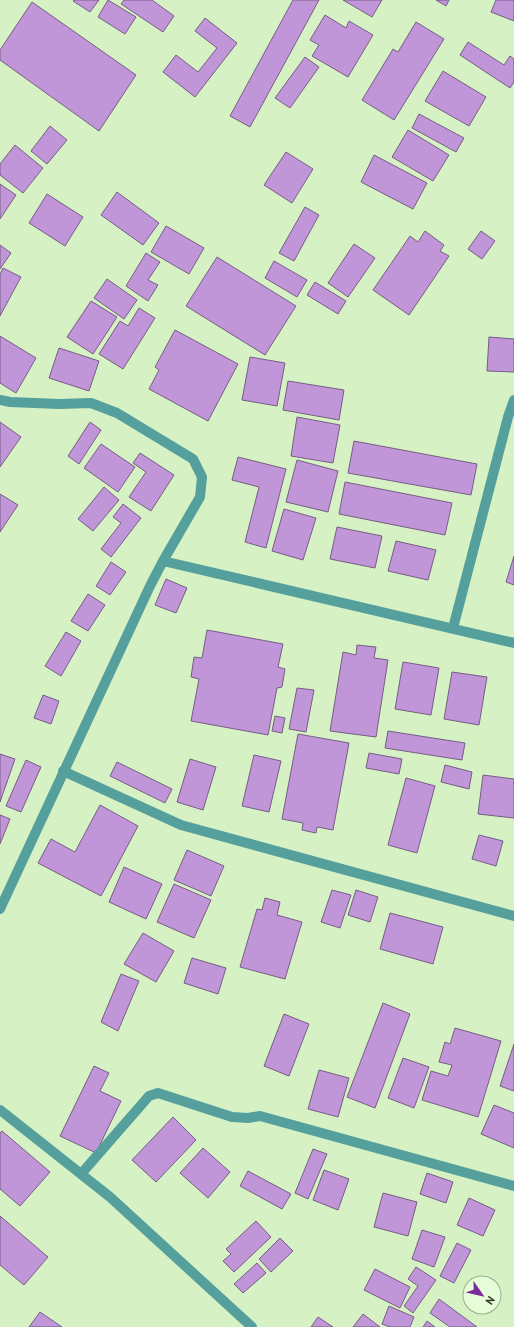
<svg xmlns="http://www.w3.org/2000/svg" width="514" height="1327" font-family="'PT Sans',sans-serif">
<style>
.building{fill:#c196d8;stroke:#765d84}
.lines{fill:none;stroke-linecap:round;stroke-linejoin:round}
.minor{stroke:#559f9d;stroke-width:10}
</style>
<rect width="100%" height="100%" fill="#d6f2c4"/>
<path class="building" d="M74,0H99L90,12L73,1Z
M108,0L136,17L125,34L98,17Z
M124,0H152L174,16L163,32L121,4Z
M293,0H319L250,127L230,116Z
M343,0H382L372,17Z
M436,0H449L446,6Z
M496,0H514V21L491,12Z
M32,2L136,75L99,131L0,60V50Z
M325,15L346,28L349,21L373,35L348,77L312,56L319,45L310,40Z
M205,18L237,43L195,97L163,72L176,55L198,72L217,48L195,31Z
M416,22L444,39L394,120L362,100L393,49L398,52Z
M468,42L504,65L510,56L514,59V82L510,88L460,55Z
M305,57L319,67L290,108L275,98Z
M443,71L486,97L469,126L425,101Z
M419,114L464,138L456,152L412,128Z
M50,126L67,140L47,164L31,151Z
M408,130L449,155L433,181L392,157Z
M15,145L43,168L23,193L0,175V164Z
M286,152L313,169L292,203L264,185Z
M374,155L427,183L413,209L361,182Z
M0,184L16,195L0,219Z
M117,192L159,223L143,245L101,215Z
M47,194L83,217L65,246L29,223Z
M305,207L319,215L294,261L279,253Z
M166,226L204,248L189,274L151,252Z
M425,231L444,245L440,251L449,256L409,315L373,290L410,236L418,242Z
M481,231L495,241L482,259L468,249Z
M354,244L375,258L348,297L328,283Z
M0,245L11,253L0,269Z
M146,253L160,262L148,280L158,285L148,301L126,286Z
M217,257L296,306L265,355L186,306Z
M274,261L307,280L297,297L265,278Z
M3,268L21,277L0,316V274Z
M107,279L137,300L124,319L94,298Z
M315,282L346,301L338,314L307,295Z
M91,301L117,317L93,354L67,337Z
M139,308L155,318L123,369L99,354L120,321L128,326Z
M175,330L238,364L208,421L149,389L159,370L155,367Z
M0,336L36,358L16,393L0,383Z
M489,337L514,339V372L487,371Z
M59,348L99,361L89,391L49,378Z
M250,357L285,363L277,406L242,400Z
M288,381L344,390L339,420L283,410Z
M297,417L340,425L333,463L291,456Z
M0,422L21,437L0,467Z
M90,422L101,430L79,464L68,456Z
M354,441L477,464L471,495L348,473Z
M101,444L135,467L118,492L84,468Z
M140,453L174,475L151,511L129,497L146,472L133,463Z
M238,457L286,469L266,548L245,542L259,487L232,480Z
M297,460L338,471L328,512L286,502Z
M345,482L452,503L445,535L339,514Z
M104,487L119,500L93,531L78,519Z
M0,494L18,505L0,532Z
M123,504L141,518L111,557L101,549L121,523L113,517Z
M284,509L316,518L303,560L272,551Z
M337,527L382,536L375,568L330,559Z
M396,541L436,550L428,580L388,571Z
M514,556V585L506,582Z
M111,562L126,572L110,595L96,586Z
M166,579L187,588L176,613L155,605Z
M88,594L105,605L88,631L71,621Z
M207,630L283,644L278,667L285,669L282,687L277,688L268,735L191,721L199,679L191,677L194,657L202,658Z
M66,632L81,641L61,676L45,666Z
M357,645L376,647L374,658L388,660L376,737L330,731L343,652L356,655Z
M403,662L439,668L431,715L395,709Z
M452,672L487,677L479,725L444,719Z
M297,688L314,690L306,732L289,729Z
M43,695L59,701L51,724L34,718Z
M275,716L285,718L282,733L272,731Z
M388,731L465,743L462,760L385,748Z
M298,734L349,743L333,830L317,827L316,833L302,830L303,823L282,819Z
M369,753L402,759L399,774L366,768Z
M0,754L15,759L0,802Z
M254,755L281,761L269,812L242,806Z
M190,759L216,767L203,810L177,802Z
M26,760L41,767L21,812L6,806Z
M117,762L172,789L165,803L110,776Z
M445,765L472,772L469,789L441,782Z
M483,775L514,779V818L478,814Z
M406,778L435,786L417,853L388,845Z
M100,805L138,826L101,896L38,863L51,839L75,852Z
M0,815L10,819L0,844Z
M479,835L503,841L496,866L472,859Z
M187,850L224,866L211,896L174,880Z
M124,867L162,884L146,919L109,902Z
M174,884L211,900L194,938L157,922Z
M332,890L351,895L340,928L321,922Z
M356,890L378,897L370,922L348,915Z
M265,898L280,902L277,915L302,922L285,979L240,967L257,909L262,910Z
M390,913L443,927L433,964L380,949Z
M143,933L174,951L156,982L124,964Z
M192,958L226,968L218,994L184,983Z
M121,974L139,981L118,1031L101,1022Z
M383,1003L410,1014L375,1108L347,1097Z
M284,1014L309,1024L289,1076L264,1066Z
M455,1028L501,1041L478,1117L422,1100L431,1071L448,1076L452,1065L439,1062L445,1042L450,1044Z
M514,1044V1091L500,1086Z
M403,1058L429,1067L414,1108L388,1098Z
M94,1066L109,1073L100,1091L121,1101L96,1153L60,1136Z
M319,1070L349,1078L338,1117L308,1109Z
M494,1105L514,1113V1148L481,1134Z
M173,1117L196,1140L156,1182L132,1160Z
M2,1131L50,1172L20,1206L0,1189V1133Z
M203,1148L230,1172L208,1198L180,1173Z
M313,1149L327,1154L308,1199L295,1193Z
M324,1170L349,1179L338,1210L313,1200Z
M248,1171L291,1194L282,1209L240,1186Z
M427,1173L453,1182L446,1203L420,1194Z
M383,1193L417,1202L408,1236L374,1227Z
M469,1198L495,1210L483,1236L457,1225Z
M0,1216L48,1257L24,1285L0,1265Z
M256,1221L271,1237L234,1272L223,1261L231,1254L226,1249Z
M422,1230L445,1237L434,1267L412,1259Z
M280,1238L293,1251L271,1272L259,1259Z
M457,1243L471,1250L454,1283L440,1276Z
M257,1263L266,1273L243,1293L234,1284Z
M416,1267L436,1280L413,1313L404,1306L418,1286L408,1279Z
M375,1269L410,1287L400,1308L364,1290Z
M439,1299L477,1327H450L430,1313Z
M389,1306L414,1317L410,1327H390L382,1324Z
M40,1312L62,1327H29Z
M363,1314L380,1327H353Z
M318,1317L333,1327H311Z
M427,1321L435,1327H423Z"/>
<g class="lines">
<path class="minor" d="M0,400L10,402L59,404L91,403L117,413L193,459L202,477L200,497L163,561L150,586L0,909
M163,561L514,643
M453,628L508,417L514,400
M63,771L181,825L514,916
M0,1110L110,1197L252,1327
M81,1174L149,1096L158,1093L232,1117L248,1118L260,1116L514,1186"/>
</g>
<g transform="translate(482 1295) rotate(124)"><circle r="19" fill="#e7fdd8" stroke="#9eaf92"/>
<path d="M0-3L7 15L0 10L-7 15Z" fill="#7a2c9d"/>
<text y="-6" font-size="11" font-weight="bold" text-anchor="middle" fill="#313b2a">N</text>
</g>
</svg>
